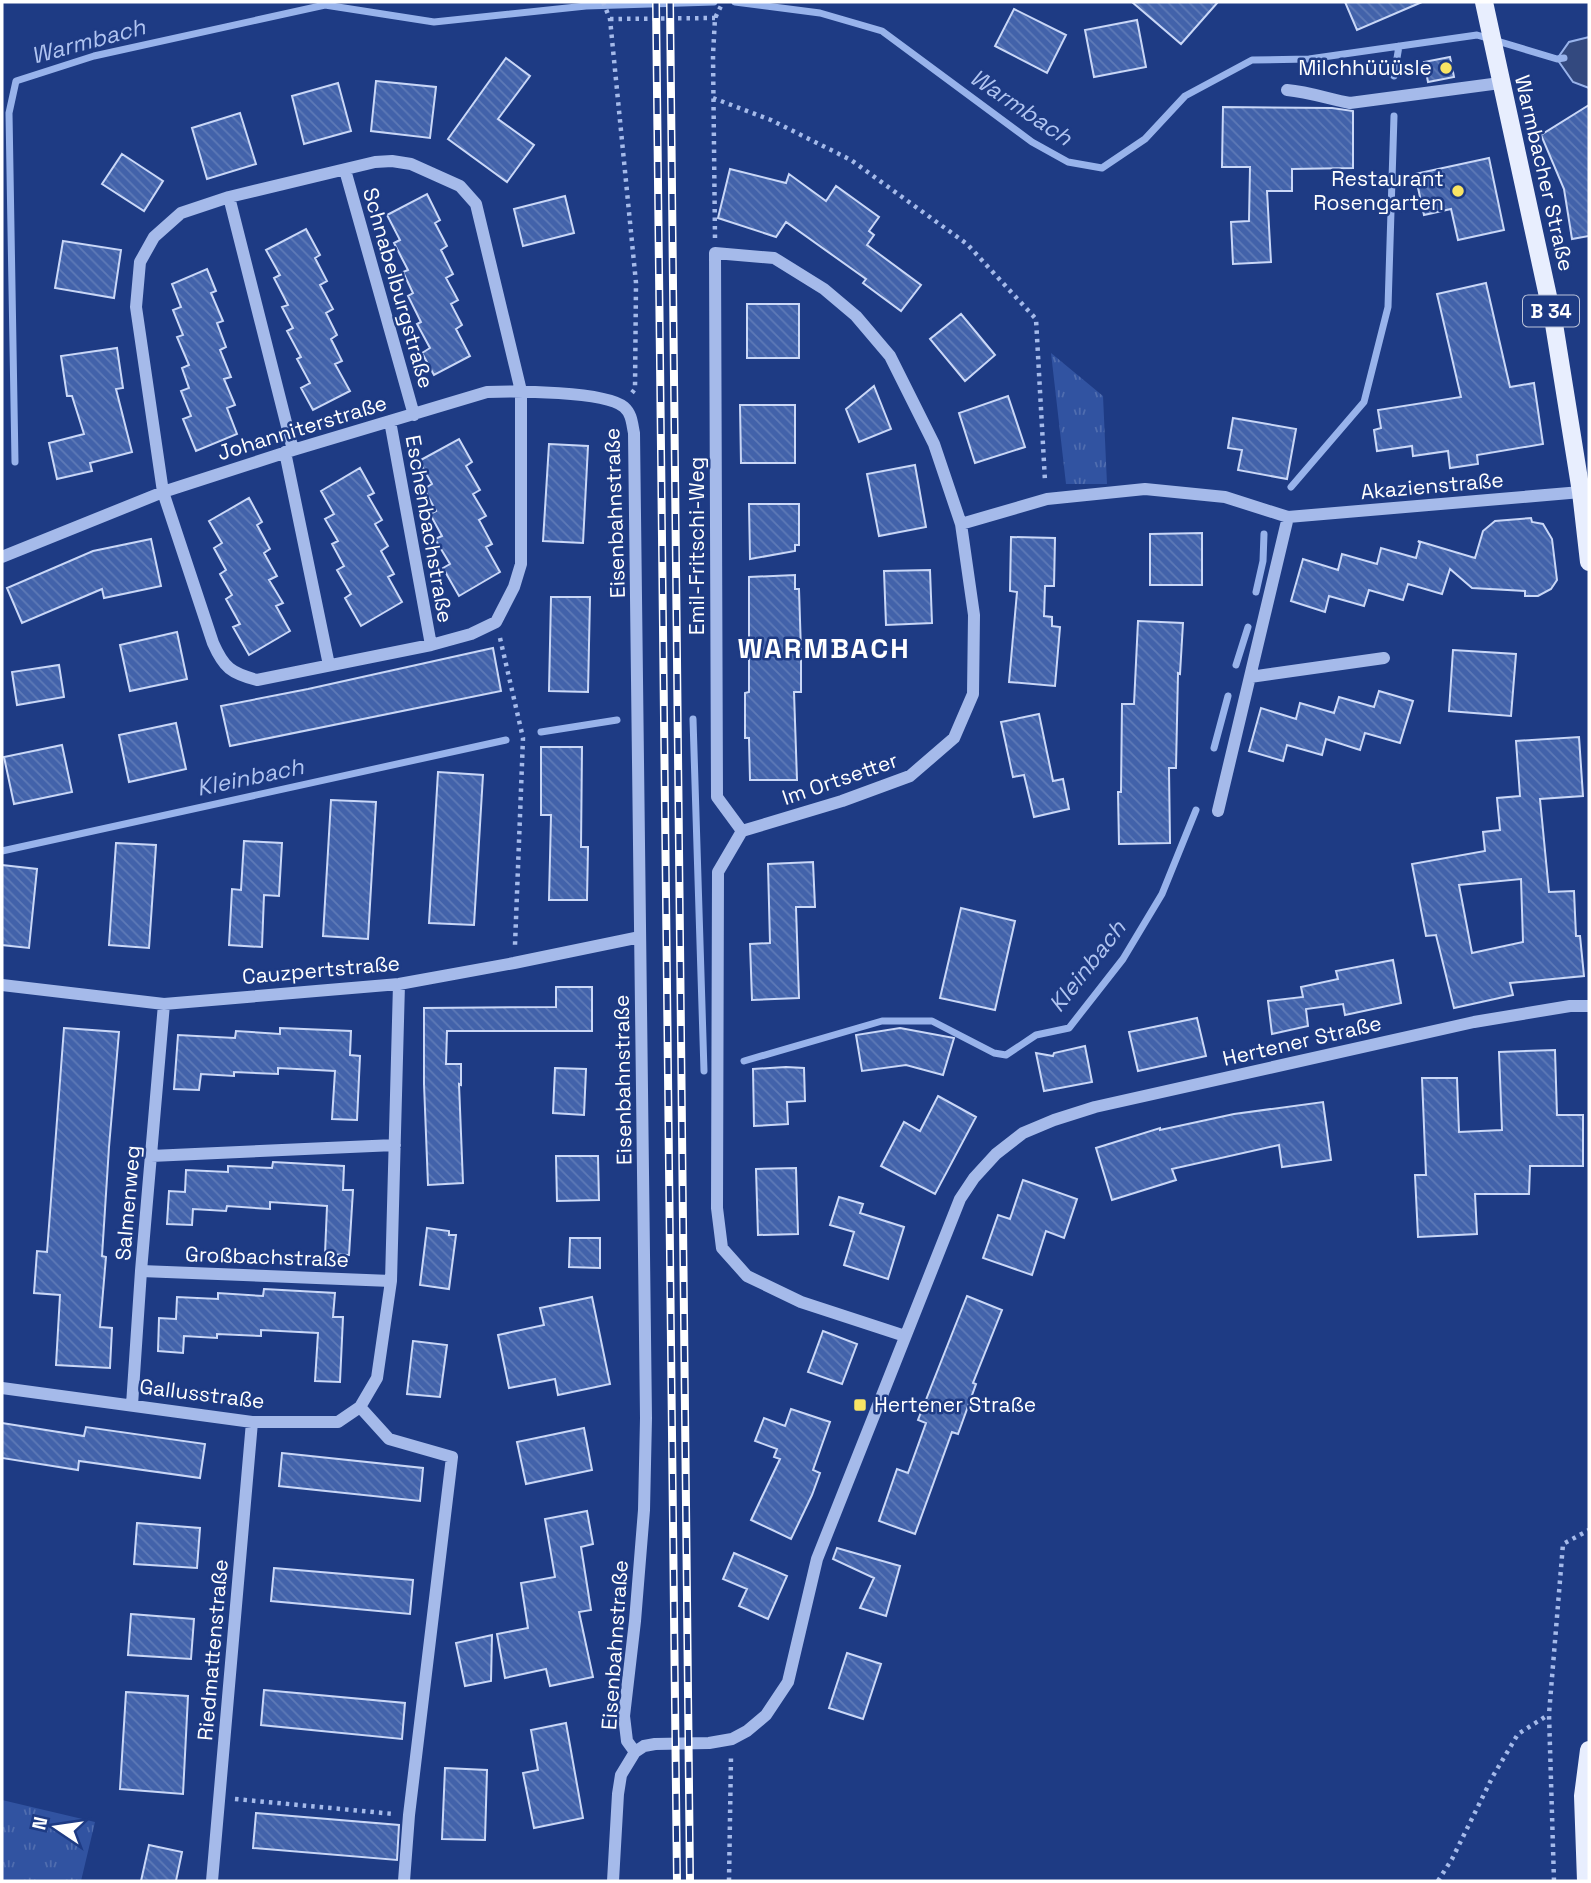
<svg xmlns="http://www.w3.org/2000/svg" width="1591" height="1883" font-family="'Space Grotesk',sans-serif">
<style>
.park{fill:url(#park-tufts)}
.water{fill:#33497f;stroke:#98b3eb;stroke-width:2}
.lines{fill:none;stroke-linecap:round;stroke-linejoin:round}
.stream{stroke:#98b3eb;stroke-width:7}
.building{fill:url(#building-back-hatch);stroke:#c9d7f7;stroke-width:2;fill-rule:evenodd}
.path{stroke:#a5baea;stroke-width:4.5;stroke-dasharray:3.5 5;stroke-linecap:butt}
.minor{stroke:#a5baea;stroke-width:12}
.major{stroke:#e8eefe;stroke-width:18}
.rail-casing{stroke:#fff;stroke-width:8}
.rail{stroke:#1e3b84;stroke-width:5;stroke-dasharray:16;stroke-linecap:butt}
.poi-dot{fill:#f9e464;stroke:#1e3b84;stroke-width:2.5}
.labels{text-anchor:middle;stroke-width:5;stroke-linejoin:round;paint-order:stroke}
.shield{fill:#1e3b84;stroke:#bcc4da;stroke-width:2}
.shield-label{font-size:19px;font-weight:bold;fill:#fff}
.poi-label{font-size:21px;fill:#fff;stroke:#1e3b84;text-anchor:end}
.street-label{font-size:21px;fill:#fff;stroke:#1e3b84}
.water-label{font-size:23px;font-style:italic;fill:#b0c4f1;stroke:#1e3b84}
.district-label{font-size:28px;font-weight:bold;letter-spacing:2px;fill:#fff;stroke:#1e3b84}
</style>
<defs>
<pattern id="park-tufts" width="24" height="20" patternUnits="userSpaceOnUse" patternTransform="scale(1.75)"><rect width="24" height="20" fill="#3153a1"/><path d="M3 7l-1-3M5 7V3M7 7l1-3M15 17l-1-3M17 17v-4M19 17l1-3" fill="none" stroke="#506daf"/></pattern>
<pattern id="building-back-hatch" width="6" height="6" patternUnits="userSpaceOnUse" patternTransform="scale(1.75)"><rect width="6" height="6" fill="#4262aa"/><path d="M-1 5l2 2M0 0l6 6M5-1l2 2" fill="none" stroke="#5e7ab7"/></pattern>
</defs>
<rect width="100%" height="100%" fill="#1e3b84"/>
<path class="park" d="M1051,353L1103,396L1107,484H1066Z
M2,1800L95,1822L81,1881H2Z"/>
<path class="water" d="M1589,37V88L1573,82L1557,59L1569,42Z"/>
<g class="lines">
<path class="stream" d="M735,2L820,13L882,31L1032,142L1068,162L1102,168L1145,139L1185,96L1252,60L1309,59L1477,35L1557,59L1564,58
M1394,76L1399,46
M15,462L9,113L16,81L94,56L325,5L434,22L586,6L714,2
M1291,487L1364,402L1388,307L1394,116
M1256,592L1263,561L1264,534
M1236,665L1248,627
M693,719L704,1071
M541,732L617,720
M1214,748L1228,696
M2,851L506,740
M744,1061L882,1021H932L994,1053L1006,1055L1036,1035L1069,1028L1123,959L1162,894L1196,810"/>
</g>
<path class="building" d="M1132,2H1218L1181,44Z
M1345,2H1422L1357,30Z
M1014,9L1066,35L1047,73L995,46Z
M1137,20L1146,67L1094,77L1085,30Z
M1450,57L1454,77L1428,82L1424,62Z
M506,58L530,76L498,119L534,145L507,182L448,139Z
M376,81L436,87L430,138L371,131Z
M338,83L351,131L304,144L292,96Z
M1589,105V236L1572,239L1564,189L1541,135Z
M1223,107L1332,108L1353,111V168L1292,169V191H1267L1271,262L1233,264L1231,222L1249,221L1250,167H1222Z
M240,113L256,164L207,179L192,128Z
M122,154L163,181L144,211L102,184Z
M1489,158L1504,230L1458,240L1451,209L1424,215L1415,174Z
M730,169L786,183L789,174L826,201L836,186L879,217L869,231L874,235L867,245L921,285L901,311L863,283L866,279L786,222L776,237L718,218Z
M427,194L440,220L435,223L447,246L441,250L453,274L446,278L458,300L451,304L462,325L456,329L470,356L434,375L422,353L430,348L417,324L421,322L408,296L413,293L403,272L408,270L394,243L400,240L387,215Z
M565,196L574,233L523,246L514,209Z
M306,229L320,255L315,258L327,281L320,285L333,309L326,313L337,335L331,339L342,361L335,364L350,391L313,410L301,388L310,383L297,359L301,357L287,331L293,328L282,307L288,305L274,278L280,275L266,250Z
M63,241L121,250L114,298L55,288Z
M207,269L216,291L211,293L223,321L217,323L226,347L220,350L231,377L224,379L235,405L227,408L237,434L196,451L183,419L191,416L181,391L189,388L182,368L189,365L177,337L183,335L173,310L181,307L172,284Z
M1486,283L1510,387L1534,383L1543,444L1477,455L1478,464L1450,468L1448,451L1413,456L1412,446L1377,451L1374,430L1381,428L1378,410L1461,397L1437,294Z
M747,304H799V358H747Z
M961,314L995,355L965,381L930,339Z
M117,348L123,388L116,389L132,452L90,463L92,471L57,479L49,443L84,434L72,396H67L61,356Z
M874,386L891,429L859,442L846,409Z
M1008,396L1025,447L975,463L959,413Z
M740,405H795V463H741Z
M1233,418L1296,429L1287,479L1238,470L1242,450L1228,448Z
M459,439L472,462L466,466L480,490L473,494L486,516L479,520L492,544L486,547L500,572L459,596L443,568L450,564L435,539L442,536L430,514L436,511L424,489L432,484L419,461Z
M549,444L588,446L583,543L543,541Z
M915,465L926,527L879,536L867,474Z
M360,468L374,493L368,496L382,520L375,524L388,546L381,551L394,574L388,577L402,602L361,626L345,598L351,594L337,570L344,566L332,544L338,541L325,519L334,514L321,491Z
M249,498L262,522L257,525L270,549L264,553L277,576L269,580L283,603L276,606L290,631L249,655L233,627L240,624L226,599L232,595L220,574L226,570L214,548L222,543L209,521Z
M749,504H799V545H795V551L750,559Z
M1531,518L1532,522L1543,524L1552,539L1557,580L1551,589L1538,596H1525V591L1472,588L1450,569L1442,594L1408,584L1403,600L1369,590L1364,606L1329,596L1325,612L1291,601L1303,559L1338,570L1342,554L1377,564L1381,548L1416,558L1420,543L1418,541L1475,558L1483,531L1495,521Z
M1202,533V585H1150V534Z
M1011,537L1055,538L1054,586H1045L1044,616L1052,617V626L1060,627L1055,686L1009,682L1017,592L1010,591Z
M151,539L161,586L104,598L102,589L22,623L7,588L93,551Z
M930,570L932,623L886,625L884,571Z
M795,575V589H799L801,651V692H794L797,780H750L749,738H745V693L749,692V577Z
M551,597H590L588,692L549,691Z
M1138,621L1183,623L1180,674L1178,673L1176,768H1169L1170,843L1119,844L1118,792H1121L1122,704H1134Z
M177,632L187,679L130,691L120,645Z
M493,648L501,691L230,746L221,706L308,689Z
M1453,650L1516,654L1511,716L1449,711Z
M59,665L64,697L17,705L12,672Z
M1379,691L1413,701L1400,743L1365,733L1360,750L1326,739L1322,755L1287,745L1283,761L1249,751L1261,708L1296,719L1300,703L1334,713L1339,697L1374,707Z
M1039,714L1053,781L1063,779L1069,809L1034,817L1024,775L1013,777L1001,722Z
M176,723L186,769L129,782L119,735Z
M1579,737L1583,796L1540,799L1549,892L1574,891L1576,936H1580L1584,976L1510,983L1513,995L1454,1008L1436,935L1426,936L1412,864L1485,851L1483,832L1500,830L1497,798L1520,796L1516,741ZM1521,879L1523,942L1472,953L1459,885Z
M62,745L72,792L14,804L4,757Z
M541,747H582L581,847H588L587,900H549L551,815H541Z
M438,772L483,775L474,925L429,923Z
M331,800L376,802L368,939L323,936Z
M244,841L282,843L279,896L264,895L262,947L229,945L232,889L241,890Z
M116,843L156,845L149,948L109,945Z
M813,862L815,907H796L799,998L752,1000L750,944L770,943L768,864Z
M2,865L37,869L29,948L2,945Z
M961,908L1015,921L995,1010L940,998Z
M1393,960L1401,1003L1345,1015L1343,1004L1306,1009L1308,1026L1272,1034L1268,1001L1303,997L1301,987L1338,979L1336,971Z
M556,987H592V1031H447L446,1064H461V1085L459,1084L463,1183L428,1185L424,1084V1008L556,1007Z
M1197,1018L1206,1056L1138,1071L1129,1032Z
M64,1028L119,1032L109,1147L102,1256L106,1257L100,1327L112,1328L110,1368L56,1365L60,1295L34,1293L37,1251L47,1252Z
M280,1028L351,1031L350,1055L360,1056L357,1120L332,1119L335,1071L278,1068V1074L234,1072V1076L201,1074L199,1090L174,1089L178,1035L235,1038L236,1031L280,1034Z
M900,1028L954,1038L943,1075L906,1065L862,1071L856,1035Z
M1085,1046L1092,1082L1044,1091L1036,1053L1053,1056L1054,1053Z
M1555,1050L1557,1115H1583V1166H1530L1529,1194H1475L1477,1234L1418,1237L1415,1175H1426L1422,1078H1457L1459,1132L1502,1130L1499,1052Z
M786,1067L804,1068L805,1101L787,1102L788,1124L754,1126L753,1069Z
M555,1068L586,1069L584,1115L553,1113Z
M938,1096L976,1117L935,1194L881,1166L904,1122L920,1131Z
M1323,1102L1331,1160L1282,1167L1279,1145L1172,1169L1176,1180L1112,1200L1096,1148L1160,1128V1130L1234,1114Z
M556,1156H598L599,1200L557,1201Z
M273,1162L344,1166L343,1190H353L349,1255L325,1254L327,1206L270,1202V1209L227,1206L226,1211L193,1209L192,1225L167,1224L169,1191L185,1192L186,1170L228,1172V1166L272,1168Z
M796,1168L798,1234L758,1235L756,1169Z
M1023,1180L1077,1199L1064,1238L1046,1231L1032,1275L983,1258L998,1215L1010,1219Z
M839,1197L863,1204L860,1213L904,1227L888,1279L844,1265L854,1232L830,1225Z
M427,1228L449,1231V1235H456L449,1289L420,1285Z
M570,1238H600V1268L569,1267Z
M264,1289L335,1293L333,1317H343L340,1382L315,1381L318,1333L261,1330V1336L217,1334V1338L184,1336L183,1353L158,1351L159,1318L176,1319L177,1297L218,1299V1293L263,1296Z
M967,1296L1002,1310L973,1383L976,1384L958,1434L952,1432L915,1534L879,1521L897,1469L908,1473L926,1423L918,1420Z
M592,1297L610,1384L558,1395L555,1379L509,1388L498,1335L544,1325L540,1308Z
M823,1331L857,1344L842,1384L808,1372Z
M413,1341L447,1345L440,1397L407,1394Z
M791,1409L830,1422L813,1470L820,1473L812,1495L791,1539L751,1520L780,1459L774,1457L777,1449L755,1441L764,1418L785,1426Z
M2,1423L84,1436L86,1427L205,1444L200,1478L79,1461L78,1470L2,1458Z
M584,1428L592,1470L526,1484L517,1442Z
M282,1453L423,1468L420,1501L279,1486Z
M587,1511L593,1544L581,1547L591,1610L579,1612L593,1677L550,1686L546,1669L505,1678L497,1634L528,1628L521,1583L555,1577L545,1519Z
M137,1523L200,1528L197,1568L134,1564Z
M837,1548L900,1566L886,1616L860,1608L874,1578L833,1559Z
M734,1553L787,1576L768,1619L739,1606L747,1589L723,1579Z
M274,1568L413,1580L410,1614L271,1601Z
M131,1614L194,1619L191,1659L128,1655Z
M492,1635L491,1681L465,1686L456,1643Z
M847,1653L881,1664L863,1719L829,1708Z
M264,1690L405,1703L402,1739L261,1725Z
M126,1692L188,1696L183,1794L120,1789Z
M566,1723L583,1818L534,1828L523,1773L538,1770L531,1730Z
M445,1768L487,1770L485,1840L442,1839Z
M256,1813L399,1825L397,1860L253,1848Z
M149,1845L182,1852L176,1881H141Z"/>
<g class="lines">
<path class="path" d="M603,2L610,19L636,283L635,389L631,394
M610,19L715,18
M713,98L771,120L851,160L967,244L1036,319L1045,481
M715,238L713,55L715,18L723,2
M500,638L523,738L515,945
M235,1799L394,1814
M729,1881L731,1756
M1438,1881L1452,1859L1493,1776L1518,1734L1548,1715
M1554,1881L1549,1714L1563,1544L1589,1530"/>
<path class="minor" d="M1287,90C1309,92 1329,99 1350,103L1500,83
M392,161L411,164L460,186L476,204L521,391V564L514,587L496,622L471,634L431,645L257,680C231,673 224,668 213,643L163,492L136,307L140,262L154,237L181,213L229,197L375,162Z
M345,170L414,415
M229,197L293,450
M390,421L431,645
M285,452L329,665
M961,524L1047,499L1145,489L1225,497L1288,517L1581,492
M2,557L163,492L293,450L487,392C515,391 605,391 624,407C632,414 632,424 634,433L646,1418L644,1510L635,1621L624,1716L627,1741L635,1752
M1250,677L1384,658
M1218,811L1288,517
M742,831L717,797L715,253L774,258L824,289L856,316L890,356L934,444L961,524L974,615L973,694L954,738L910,776L842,801L742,831L718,872L717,1208L722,1248L747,1276L801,1302L905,1336
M2,985L164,1004L399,984L514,963L640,937
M151,1156L395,1145
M141,1271L391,1281
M2,1388L252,1422H338L360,1407L377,1378L391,1281L399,984
M132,1405L141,1271L164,1004
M360,1407L389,1439L452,1457L409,1815L404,1881
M212,1881L252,1422
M613,1881L618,1794L621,1775L635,1752L644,1746L655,1744L709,1743L732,1739L747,1731L766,1715L788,1682L817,1559L960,1199L974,1178L996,1154L1023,1133L1054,1120L1095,1107L1474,1022L1570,1006H1589"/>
<path class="major" d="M1484,2L1554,324L1581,492L1589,562
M1586,1881L1583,1796L1589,1750"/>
<defs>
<path id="rail" d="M656,2L677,1881
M670,2L690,1881"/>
</defs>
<use href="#rail" class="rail-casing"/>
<use href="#rail" class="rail"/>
</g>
<g class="poi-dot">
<circle cx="1446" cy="68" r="7"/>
<circle cx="1458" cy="191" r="7"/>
<rect x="853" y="1398" width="14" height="14" rx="3.5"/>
</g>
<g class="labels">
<rect class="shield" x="1523" y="295.5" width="56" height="31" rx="5"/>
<g class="shield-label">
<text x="1551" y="318">B 34</text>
</g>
<g class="poi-label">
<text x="1432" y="75">Milchhüüüsle</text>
<text x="1444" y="186">Restaurant<tspan x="1444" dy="24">Rosengarten</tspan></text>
<text x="874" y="1412" text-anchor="start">Hertener Straße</text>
</g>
<g class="street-label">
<text transform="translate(1544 173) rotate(77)" y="7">Warmbacher Straße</text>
<text transform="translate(398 288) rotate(74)" y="7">Schnabelburgstraße</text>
<text transform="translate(302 428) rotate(-17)" y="7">Johanniterstraße</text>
<text transform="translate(1432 486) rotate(-5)" y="7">Akazienstraße</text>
<text transform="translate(615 513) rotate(-92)" y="7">Eisenbahnstraße</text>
<text transform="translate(429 529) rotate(80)" y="7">Eschenbachstraße</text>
<text transform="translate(697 546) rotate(-90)" y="7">Emil-Fritschi-Weg</text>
<text transform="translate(840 779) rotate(-19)" y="7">Im Ortsetter</text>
<text transform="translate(321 970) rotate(-5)" y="7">Cauzpertstraße</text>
<text transform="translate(1302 1041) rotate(-13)" y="7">Hertener Straße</text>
<text transform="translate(623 1080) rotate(-91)" y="7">Eisenbahnstraße</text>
<text transform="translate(128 1203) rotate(-85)" y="7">Salmenweg</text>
<text transform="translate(267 1257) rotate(2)" y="7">Großbachstraße</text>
<text transform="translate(202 1394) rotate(7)" y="7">Gallusstraße</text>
<text transform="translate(615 1645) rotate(-86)" y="7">Eisenbahnstraße</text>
<text transform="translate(213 1650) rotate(-85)" y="7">Riedmattenstraße</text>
</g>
<g class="water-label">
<text transform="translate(88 41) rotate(-15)" y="8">Warmbach</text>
<text transform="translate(1021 107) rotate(34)" y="8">Warmbach</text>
<text transform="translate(250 777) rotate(-12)" y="8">Kleinbach</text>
<text transform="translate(1087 966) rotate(-52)" y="8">Kleinbach</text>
</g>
<g class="district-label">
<text x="824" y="658">WARMBACH</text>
</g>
</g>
<rect width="1591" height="1883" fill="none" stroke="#ffffff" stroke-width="7"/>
<g transform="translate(56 1827) rotate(283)" stroke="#1e3b84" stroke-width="5" paint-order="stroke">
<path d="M0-5L12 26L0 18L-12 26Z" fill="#ffffff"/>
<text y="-10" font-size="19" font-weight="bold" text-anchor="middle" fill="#ffffff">N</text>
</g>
</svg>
